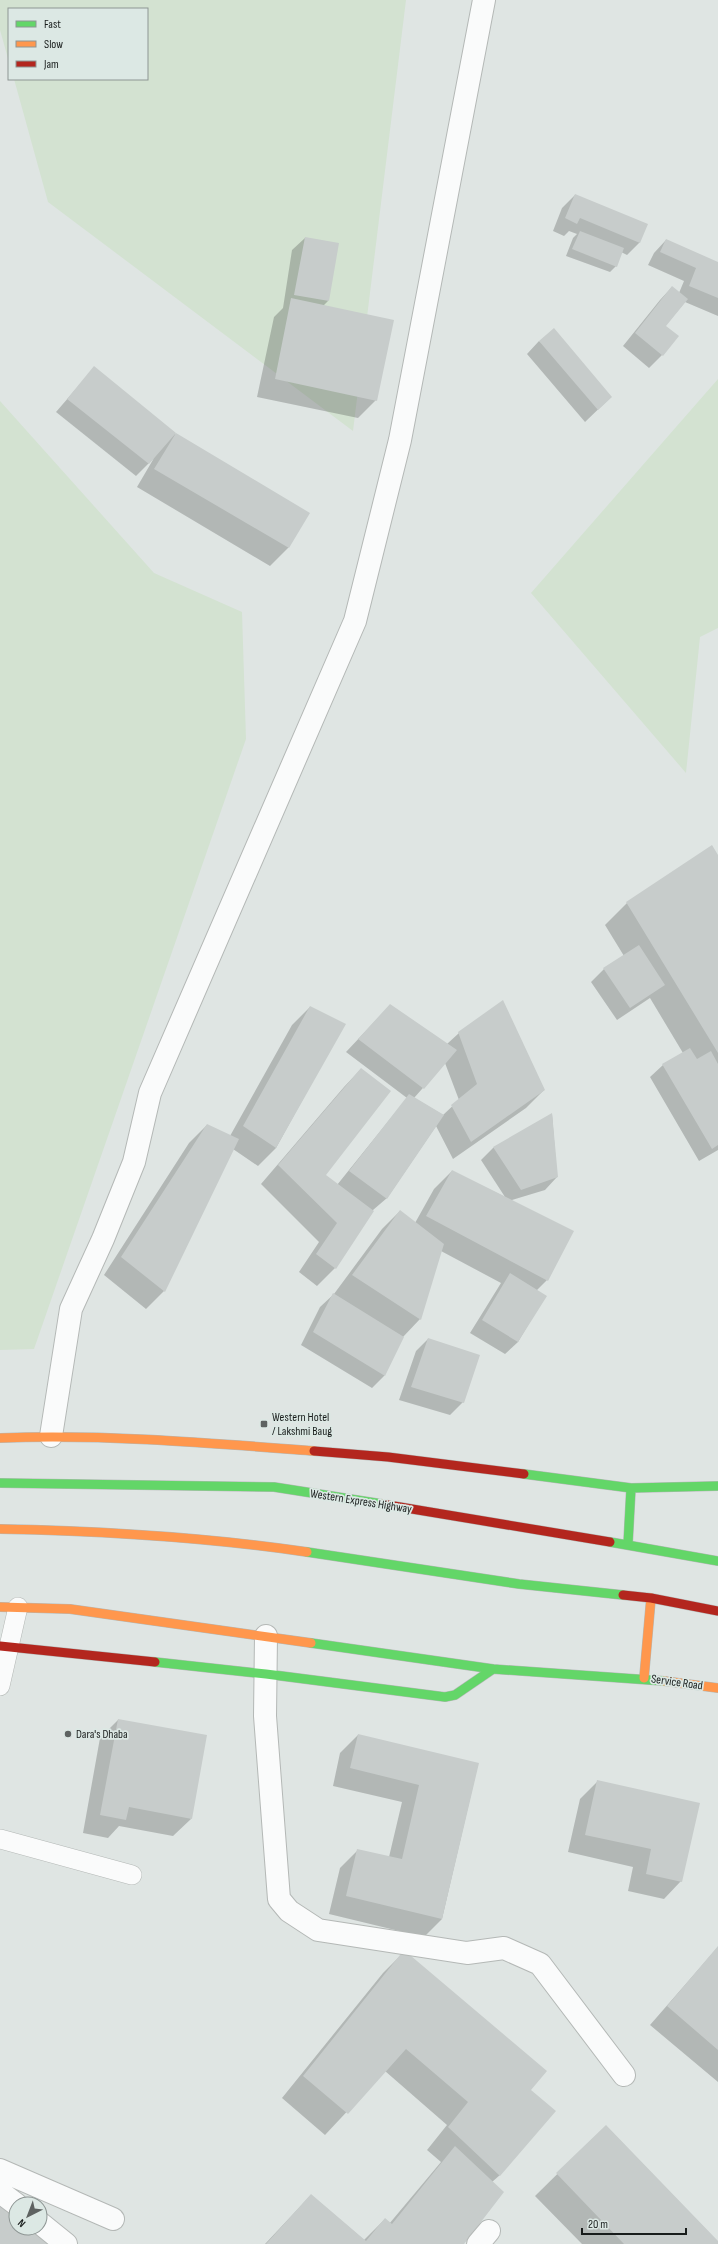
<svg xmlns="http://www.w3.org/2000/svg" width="718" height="2244" font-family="'Sofia Sans Condensed',sans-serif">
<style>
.green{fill:#d3e2d1}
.shadow{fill:#0003;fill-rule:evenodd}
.building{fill:#c7cccb}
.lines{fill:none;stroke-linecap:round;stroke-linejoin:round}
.lane-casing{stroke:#b4b8b6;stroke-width:20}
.street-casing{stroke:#b4b8b6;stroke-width:24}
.fast-casing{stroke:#b4b8b6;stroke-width:10}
.slow-casing{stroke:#b4b8b6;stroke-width:10}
.jam-casing{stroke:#b4b8b6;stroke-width:10}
.lane{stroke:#fafbfb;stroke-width:19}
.street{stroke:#fafbfb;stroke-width:22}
.fast{stroke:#63d668;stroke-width:9}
.slow{stroke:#ff974d;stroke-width:9}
.jam{stroke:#b3261e;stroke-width:9}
.poi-dot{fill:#5e6261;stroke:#dce8e4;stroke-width:1.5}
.labels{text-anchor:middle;stroke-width:3.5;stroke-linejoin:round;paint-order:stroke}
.poi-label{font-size:12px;fill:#181c1b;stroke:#dce8e4;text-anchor:start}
.street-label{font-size:12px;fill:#181c1b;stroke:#dce8e4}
</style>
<rect width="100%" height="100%" fill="#dfe5e3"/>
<path class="green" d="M0,0H406L353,431L48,202L14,79H147V9H9V62L0,30Z
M718,379V628L700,637L686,773L531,593Z
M0,401L154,573L242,612L246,739L34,1349L0,1350Z"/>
<path class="shadow" d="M575,195L640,242L627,255L621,252L616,266L610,272L566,256L573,238L577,234L569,231L564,236L553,231L562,208Z
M305,238L338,244L328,301L323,306L376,400L358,418L257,397L274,317L283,308L292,250Z
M666,240L718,263V316L685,302L665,326L662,355L649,368L623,346L660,300L672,287L679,293L684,281L648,265L654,253Z
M539,341L611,397L585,422L527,354Z
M94,368L175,434L308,513L288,548L270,566L137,487L154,458L136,476L56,412Z
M718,857V1150L699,1161L650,1077L663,1065L683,1053L650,998L617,1020L591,982L604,969L624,956L605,925L627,903Z
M310,1007L344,1024L276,1148L258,1166L233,1149L164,1291L146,1309L104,1275L189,1143L207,1125L230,1136L292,1025Z
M378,1018L447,1044L459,1033L544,1090L526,1108L453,1159L436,1126L387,1198L373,1210L335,1268L317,1286L299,1272L319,1242L261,1184L344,1087L361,1069L324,1175L337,1185L407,1098L346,1052ZM445,1063L459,1100L443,1115L414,1098Z
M552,1114L557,1177L545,1190L512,1200L547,1280L536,1291L545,1296L518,1342L505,1354L470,1333L501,1283L441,1251L420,1319L403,1337L384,1376L372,1388L301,1345L320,1307L334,1294L382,1229L400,1211L415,1223L434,1189L452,1171L505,1197L481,1160L493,1148Z
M428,1339L463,1402L450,1415L399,1400L416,1351Z
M118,1720L191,1819L173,1836L119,1826L108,1838L83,1833L100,1738Z
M358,1735L478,1764L442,1919L424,1937L329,1914L340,1868L358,1850L389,1857L402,1802L333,1786L340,1753Z
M598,1781L681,1881L664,1899L628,1891L633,1867L568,1852L580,1799Z
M718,1947V2082L650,2025Z
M405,1951L530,2090L500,2175L492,2182L463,2244H265L311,2195L364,2240L385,2219L389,2224L441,2162L427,2150L447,2125L385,2071L325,2135L282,2098L383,1973Z
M606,2126L718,2242V2244H582L535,2196Z"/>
<path class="building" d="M575,194L648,224L640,243L580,218L577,224L565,218Z
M580,231L624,248L617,267L572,249Z
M305,237L339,243L329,301L294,295Z
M666,239L718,262V298L689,286L696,268L660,252Z
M672,286L688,299L666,326L679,336L663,356L635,333Z
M291,298L394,320L377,401L275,379Z
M554,328L612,397L598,410L539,341Z
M94,366L176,433L310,513L289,548L154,469L176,433L149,464L67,399Z
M712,845L718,855V1053L626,902Z
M639,945L665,985L630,1008L603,968Z
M503,1000L545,1090L471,1142L451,1105L477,1084L458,1032Z
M390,1004L457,1050L424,1089L358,1039Z
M310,1006L346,1024L276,1148L243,1126Z
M690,1048L697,1059L711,1051L718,1064V1145L712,1149L662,1064Z
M361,1068L391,1091L326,1175L374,1211L336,1269L316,1254L337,1223L278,1165Z
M409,1094L444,1115L387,1199L349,1171Z
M552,1113L558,1177L521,1190L493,1147Z
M207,1124L239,1139L165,1292L121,1257Z
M452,1170L574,1231L548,1281L426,1216Z
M400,1210L444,1244L421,1320L352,1275Z
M510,1273L547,1296L518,1342L482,1320Z
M333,1293L404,1337L385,1376L313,1332Z
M428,1338L480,1355L464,1403L411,1387Z
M118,1719L207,1735L192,1819L129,1807L126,1820L100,1815Z
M358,1734L479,1763L442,1919L346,1896L357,1849L402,1859L419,1785L350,1768Z
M597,1780L700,1803L682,1882L646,1874L651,1849L585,1835Z
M718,1946V2050L667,2006Z
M404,1950L547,2071L531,2090L556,2111L500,2176L448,2127L468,2102L406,2049L348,2114L303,2076Z
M606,2125L718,2241V2244H624L556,2173Z
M455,2146L504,2192L464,2244H266L311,2194L366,2241L385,2218L392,2224Z
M0,2203L16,2216V2228H31L52,2244H0Z"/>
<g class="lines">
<defs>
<path id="lane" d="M0,1686L18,1607
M0,1839L132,1875"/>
<path id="street" d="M51,1436L71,1309L103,1239L134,1162L150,1093L355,621L400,440L484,0
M266,1636L265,1716L279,1899L289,1911L318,1930L467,1953L504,1948L540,1964L624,2075
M0,2170L113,2219
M0,2192L16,2204
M40,2223L66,2244
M478,2244L489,2231"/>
<path id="fast" d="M524,1474L631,1488L718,1486
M0,1483L274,1487L382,1504
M610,1542L718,1561
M628,1544L631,1488
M307,1552L519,1584L623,1595
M311,1643L493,1669L664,1681
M155,1662L266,1674L445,1697L455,1695L493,1669"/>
<path id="slow" d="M0,1438C104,1434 210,1443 314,1451
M0,1529C103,1531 205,1537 307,1552
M0,1607L70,1609L311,1643
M644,1678L651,1598
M664,1681L718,1688"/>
<path id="jam" d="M314,1451L388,1457L524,1474
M382,1504L610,1542
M623,1595L651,1598L718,1611
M0,1646L155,1662"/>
</defs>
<use href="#lane" class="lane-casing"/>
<use href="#street" class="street-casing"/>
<use href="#fast" class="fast-casing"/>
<use href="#slow" class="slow-casing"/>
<use href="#jam" class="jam-casing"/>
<use href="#lane" class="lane"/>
<use href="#street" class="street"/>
<use href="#fast" class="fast"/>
<use href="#slow" class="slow"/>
<use href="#jam" class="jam"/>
</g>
<g class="poi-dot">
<rect x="260" y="1420" width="8" height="8" rx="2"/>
<circle cx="68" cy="1734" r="4"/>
</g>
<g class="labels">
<g class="poi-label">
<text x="272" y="1421">Western Hotel<tspan x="272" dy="14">/ Lakshmi Baug</tspan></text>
<text x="76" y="1738">Dara's Dhaba</text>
</g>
<g class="street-label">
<text transform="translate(361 1501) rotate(9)" y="4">Western Express Highway</text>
<text transform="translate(677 1682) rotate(8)" y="4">Service Road</text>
</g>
</g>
<rect x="8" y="8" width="140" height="72" fill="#dce8e4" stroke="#8e9694"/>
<rect x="16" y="21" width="20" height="6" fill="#63d668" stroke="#8e9694"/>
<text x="44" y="28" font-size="12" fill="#181c1b">Fast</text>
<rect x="16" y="41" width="20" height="6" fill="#ff974d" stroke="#8e9694"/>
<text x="44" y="48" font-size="12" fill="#181c1b">Slow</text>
<rect x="16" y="61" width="20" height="6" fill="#b3261e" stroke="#8e9694"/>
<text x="44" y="68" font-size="12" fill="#181c1b">Jam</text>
<g transform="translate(28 2216) rotate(222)"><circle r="19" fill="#dce8e4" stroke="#8e9694"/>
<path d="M0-3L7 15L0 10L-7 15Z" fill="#5e6261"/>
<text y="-6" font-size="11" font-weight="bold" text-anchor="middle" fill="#181c1b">N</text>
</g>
<path d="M582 2228v6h104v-6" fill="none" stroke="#181c1b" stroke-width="2"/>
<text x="588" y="2228" font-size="12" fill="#181c1b" stroke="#dce8e4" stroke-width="3" paint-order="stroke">20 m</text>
</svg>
